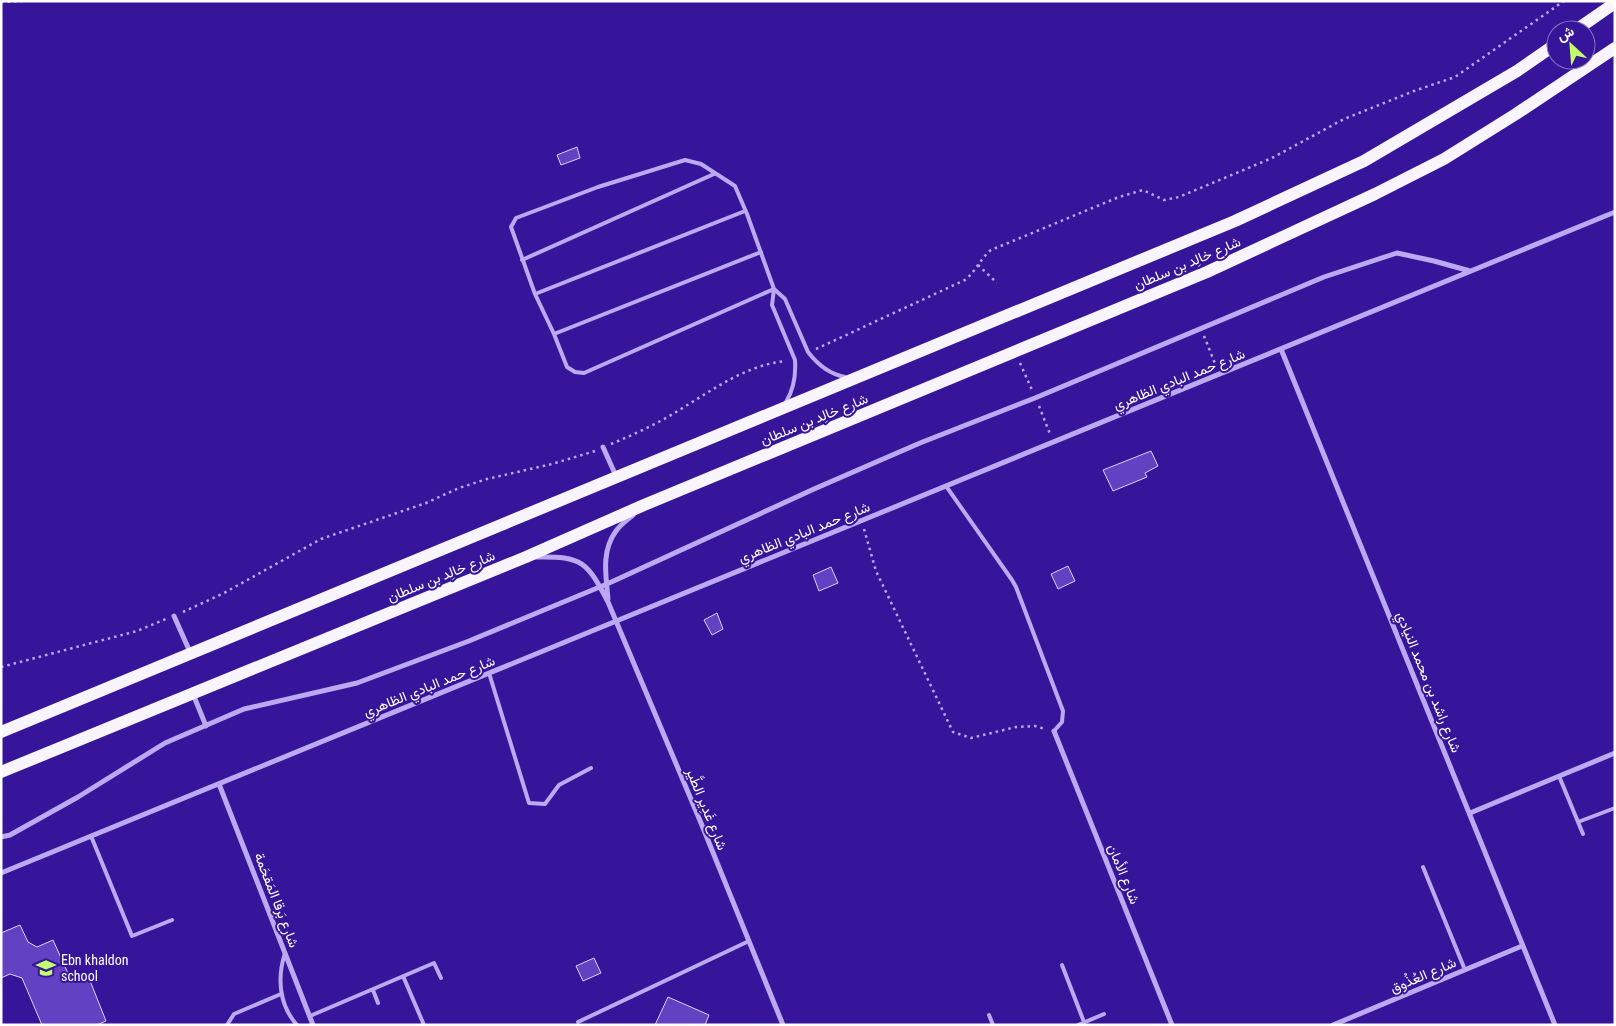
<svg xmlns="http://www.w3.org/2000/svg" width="1616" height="1026" font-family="'Roboto Condensed',Vazirmatn,sans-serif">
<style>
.building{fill:#6242c2;stroke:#dbd1fd}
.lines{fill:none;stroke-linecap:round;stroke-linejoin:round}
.path{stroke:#bba9f2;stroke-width:2.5;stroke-dasharray:2.5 4;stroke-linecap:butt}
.lane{stroke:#bba9f2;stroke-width:4}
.street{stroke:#bba9f2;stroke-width:5}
.primary{stroke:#f8f5ff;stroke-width:12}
.labels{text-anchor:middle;stroke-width:4;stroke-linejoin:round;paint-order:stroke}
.street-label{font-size:14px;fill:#fff;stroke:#37159a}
.poi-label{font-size:14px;fill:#fff;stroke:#37159a;text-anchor:start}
</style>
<rect width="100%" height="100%" fill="#37159a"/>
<path class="building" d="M577,147L580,158L561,165L557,155Z
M1151,451L1158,466L1145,473L1147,477L1113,491L1103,470Z
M1068,566L1075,581L1058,589L1051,574Z
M831,567L838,583L819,591L813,575Z
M717,613L723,629L712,635L704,620Z
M20,925L28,942L37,947L53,940L71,980L87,973L106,1021L97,1025H42L22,978L10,974L1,978V933Z
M594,958L601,973L583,981L576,966Z
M668,997L709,1015L705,1025H655Z"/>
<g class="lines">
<path class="path" d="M1,2L23,1
M978,265L997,283
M1204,336L1216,366
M816,349L965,280C976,271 980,259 991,250L1119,197L1143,190L1164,200L1179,197L1272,158L1344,119L1414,91L1455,77L1564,1
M1020,363L1032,390
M1039,406L1050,434
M611,444C635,434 659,423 681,409C714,389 746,365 786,361
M864,529L876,571L953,732L971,738L1016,727L1035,726L1045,729
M183,612L224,593L321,539L426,503L459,488L487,479L552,464L595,451
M1,667L137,631L166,619"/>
<path class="lane" d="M685,160L701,164L735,186L747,214L774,289L584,373L575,372L567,367L554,334L535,294L511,227L516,218L598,187Z
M522,260L714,174
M535,294L745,211
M554,334L761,252
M786,402C794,389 796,375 795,360L772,305L774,289L785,299L808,352C818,365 829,374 845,377
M946,486L1012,580L1016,587L1063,711L1062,722L1054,731
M489,673L529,803L545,804L559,785L591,768
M1559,776L1583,834
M1578,822L1615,808
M91,836L132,936L172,920
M1423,867L1465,970
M285,953C277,978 279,1005 297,1025
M1062,965L1084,1022
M403,976L424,1025
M373,990L378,1003
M989,1015L993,1025
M310,1016L434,963L441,978
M578,1022L749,941
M227,1025L234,1014L281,994
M1078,1025L1104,1014"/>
<path class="street" d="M1281,349L1555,1025
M603,447L616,476
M536,557C583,556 587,562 608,602L701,823L783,1025
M608,599C606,576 601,551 616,531C620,525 627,520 633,515
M174,616L190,652
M193,694L206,726
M1054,731L1172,1025
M219,784L313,1025
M1470,813L1615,753
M1,837L10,835L78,797L165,743L244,709L357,683L469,641L607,584L814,489L920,443L1035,398L1324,277L1397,253L1434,261L1470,271
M1,873L1615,212
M1333,1025L1522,946"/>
<path class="primary" d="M1576,30L1615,3
M1,732L1235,221L1364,161L1517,71L1556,44
M1,772L526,557L644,505L1207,272L1375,194L1444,159L1516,114L1615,48"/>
</g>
<defs>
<symbol id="school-bare" viewBox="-9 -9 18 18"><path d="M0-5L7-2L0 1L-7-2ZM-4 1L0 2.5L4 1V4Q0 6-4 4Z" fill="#c3ff6b" stroke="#37159a" stroke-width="2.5" paint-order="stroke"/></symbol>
</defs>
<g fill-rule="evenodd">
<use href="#school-bare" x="32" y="954" width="28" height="28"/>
</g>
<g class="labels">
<g class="street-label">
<text transform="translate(1187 263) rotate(-23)" y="5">شارع خالِد بن سلطان</text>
<text transform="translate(1179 379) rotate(-22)" y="5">شارع حمد البادي الظاهري</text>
<text transform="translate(814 419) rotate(-22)" y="5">شارع خالِد بن سلطان</text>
<text transform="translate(804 532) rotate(-22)" y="5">شارع حمد البادي الظاهري</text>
<text transform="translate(441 576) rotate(-22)" y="5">شارع خالِد بن سلطان</text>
<text transform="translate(1429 682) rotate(68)" y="5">شارع راشد بن محمد النيادي</text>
<text transform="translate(429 686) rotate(-22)" y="5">شارع حمد البادي الظاهري</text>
<text transform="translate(707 809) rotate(68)" y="5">شارع غَدِير الطَّير</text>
<text transform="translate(1124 874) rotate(68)" y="5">شارع الأمان</text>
<text transform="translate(277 900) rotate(69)" y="5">شارع بَرقا المَقحَمة</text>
<text transform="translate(1423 975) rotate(-23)" y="5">شارع العُذُوق</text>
</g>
<g class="poi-label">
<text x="61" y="965">Ebn khaldon<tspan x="61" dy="16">school</tspan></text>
</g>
</g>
<rect width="1616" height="1026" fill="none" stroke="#ffffff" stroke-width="5"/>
<g transform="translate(1571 45) rotate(334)"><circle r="24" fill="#37159a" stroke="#8773c2"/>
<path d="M0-4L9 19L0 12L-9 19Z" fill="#c3ff6b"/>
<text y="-8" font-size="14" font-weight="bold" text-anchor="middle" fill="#ffffff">ش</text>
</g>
</svg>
